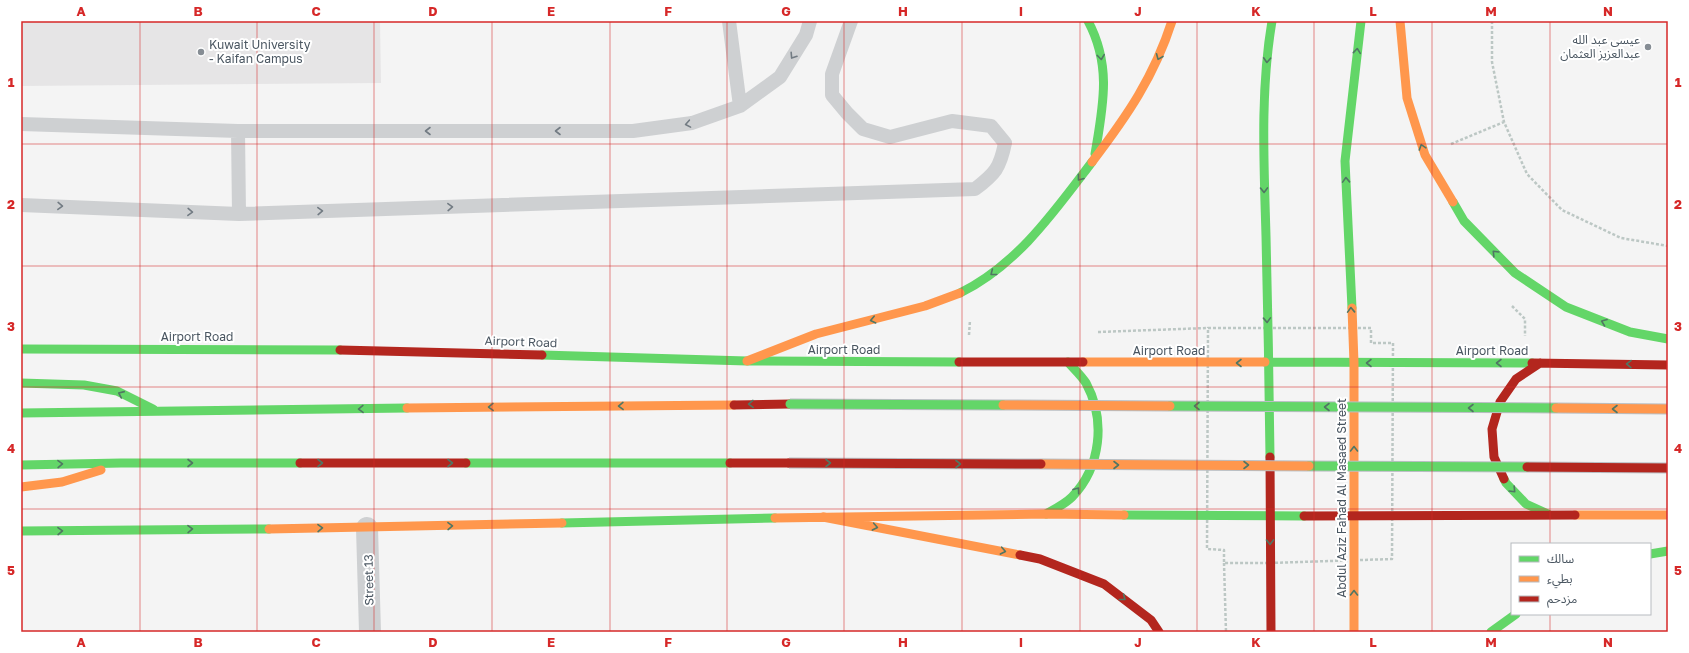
<svg xmlns="http://www.w3.org/2000/svg" width="1689" height="653" font-family="'Golos Text','Noto Sans Arabic',sans-serif">
<style>
.education{fill:#e6e5e6}
.lines{fill:none;stroke-linecap:round;stroke-linejoin:round}
.path{stroke:#bcc7c4;stroke-width:2.5;stroke-dasharray:3 2;stroke-linecap:butt}
.lane{stroke:#ced0d2;stroke-width:14}
.street{stroke:#ced0d2;stroke-width:22}
.fast{stroke:#63d668;stroke-width:9}
.slow{stroke:#ff974d;stroke-width:9}
.jam{stroke:#b3261e;stroke-width:9}
.fast-bridge-casing{stroke:#b9bec3;stroke-width:11;stroke-linecap:butt}
.slow-bridge-casing{stroke:#b9bec3;stroke-width:11;stroke-linecap:butt}
.jam-bridge-casing{stroke:#b9bec3;stroke-width:11;stroke-linecap:butt}
.fast-bridge{stroke:#63d668;stroke-width:9}
.slow-bridge{stroke:#ff974d;stroke-width:9}
.jam-bridge{stroke:#b3261e;stroke-width:9}
.oneway{stroke:#507663}
.oneway2{stroke:#727b83}
.grid{fill:none;stroke:#d62828;stroke-width:1;stroke-opacity:0.55}
.poi-dot{fill:#868d94;stroke:#fff;stroke-width:1.5}
.labels{text-anchor:middle;stroke-width:4;stroke-linejoin:round;paint-order:stroke}
.poi-label{font-size:12px;fill:#4a5661;stroke:#fff;text-anchor:end}
.street-label{font-size:12px;fill:#4a5661;stroke:#fff}
.neatline{fill:none;stroke:#d62828;stroke-width:1.5}
.grid-label{font-size:13px;text-anchor:middle;font-weight:bold;fill:#d62828}
</style>
<rect width="100%" height="100%" fill="#f4f4f4"/>
<path class="education" d="M21,21H380L381,83L21,86Z"/>
<g class="lines">
<path class="path" d="M1492,21V62L1504,122L1527,174L1562,210L1621,238L1668,246
M1451,144L1504,122
M1512,306L1525,319V336
M1208,328H1371V343H1393L1392,559L1270,563H1224V550L1207,549Z
M1098,332L1208,328
M969,335L970,320
M1224,563L1226,632"/>
<path class="lane" d="M729,21L740,106
M21,124L238,131H633L692,123L740,106L780,77L806,35L810,21
M238,131L239,214
M21,205L239,214L975,189C995,174 1000,168 1005,143L991,126L952,121L890,137L863,129L847,113L832,95V74L851,21"/>
<path class="street" d="M367,528L370,632"/>
<path class="fast" d="M1088,21C1112,66 1103,106 1095,154
M1453,202L1464,221L1515,273L1566,307L1630,332L1668,339
M960,293C1017,265 1054,212 1092,162
M1352,308L1345,161L1361,21
M21,349L340,350
M542,355L747,361L959,362
M1265,362L1532,363
M21,383L84,385L117,391L153,409
M21,413L407,408
M1270,457C1269,383 1268,310 1266,236C1264,164 1260,92 1272,21
M466,463H730
M21,465L121,463H300
M1504,479L1506,483L1526,504L1548,514
M1046,514C1055,509 1065,504 1072,497C1101,467 1106,420 1086,383C1081,375 1074,369 1068,362
M1124,515L1304,516
M562,523L775,518
M21,531L269,529
M1650,554L1668,551
M1491,632L1516,614"/>
<path class="slow" d="M1400,21L1407,98L1425,155L1453,202
M1092,162C1127,116 1154,77 1172,21
M1352,308L1354,363V632
M747,361L816,334L925,306L960,293
M1083,362H1265
M407,408L734,405
M21,487L62,482L101,470
M1575,515H1668
M823,517L1020,555
M775,518L1046,514L1124,515
M269,529L562,523"/>
<path class="jam" d="M340,350L542,355
M959,362H1083
M1532,363L1668,365
M734,405L790,404
M1270,457L1271,632
M300,463H466
M730,463H789
M1504,479L1494,457L1492,429L1500,402L1516,379L1540,363
M1304,516L1575,515
M1020,555L1040,559L1104,584L1151,620L1159,632"/>
<defs>
<path id="fast-bridge" d="M790,404L1003,405
M1170,406L1556,408
M1309,466L1527,467"/>
<path id="slow-bridge" d="M1003,405L1170,406
M1556,408L1668,409
M1041,464L1309,466"/>
<path id="jam-bridge" d="M789,463L1041,464
M1527,467L1668,468"/>
</defs>
<use href="#fast-bridge" class="fast-bridge-casing"/>
<use href="#slow-bridge" class="slow-bridge-casing"/>
<use href="#jam-bridge" class="jam-bridge-casing"/>
<use href="#fast-bridge" class="fast-bridge"/>
<use href="#slow-bridge" class="slow-bridge"/>
<use href="#jam-bridge" class="jam-bridge"/>
</g>
<defs><path id="oneway-chevron" d="M-2-3.5L2.5 0L-2 3.5" fill="none" stroke-width="1.6" stroke-linecap="round" stroke-linejoin="round"/></defs>
<g class="oneway">
<use href="#oneway-chevron" transform="translate(1357 51) rotate(-84)"/>
<use href="#oneway-chevron" transform="translate(1101 57) rotate(83)"/>
<use href="#oneway-chevron" transform="translate(1159 57) rotate(112)"/>
<use href="#oneway-chevron" transform="translate(1267 60) rotate(93)"/>
<use href="#oneway-chevron" transform="translate(1422 147) rotate(-108)"/>
<use href="#oneway-chevron" transform="translate(1080 178) rotate(127)"/>
<use href="#oneway-chevron" transform="translate(1346 180) rotate(-92)"/>
<use href="#oneway-chevron" transform="translate(1264 190) rotate(89)"/>
<use href="#oneway-chevron" transform="translate(1495 253) rotate(-134)"/>
<use href="#oneway-chevron" transform="translate(993 273) rotate(142)"/>
<use href="#oneway-chevron" transform="translate(1351 310) rotate(-92)"/>
<use href="#oneway-chevron" transform="translate(873 320) rotate(167)"/>
<use href="#oneway-chevron" transform="translate(1267 320) rotate(88)"/>
<use href="#oneway-chevron" transform="translate(1604 322) rotate(-159)"/>
<use href="#oneway-chevron" transform="translate(1239 363) rotate(-180)"/>
<use href="#oneway-chevron" transform="translate(1369 363) rotate(180)"/>
<use href="#oneway-chevron" transform="translate(1499 363) rotate(180)"/>
<use href="#oneway-chevron" transform="translate(1629 364) rotate(-179)"/>
<use href="#oneway-chevron" transform="translate(121 394) rotate(-156)"/>
<use href="#oneway-chevron" transform="translate(751 404) rotate(179)"/>
<use href="#oneway-chevron" transform="translate(621 406) rotate(179)"/>
<use href="#oneway-chevron" transform="translate(1197 406) rotate(-180)"/>
<use href="#oneway-chevron" transform="translate(491 407) rotate(179)"/>
<use href="#oneway-chevron" transform="translate(1327 407) rotate(-180)"/>
<use href="#oneway-chevron" transform="translate(1471 408) rotate(-180)"/>
<use href="#oneway-chevron" transform="translate(361 409) rotate(179)"/>
<use href="#oneway-chevron" transform="translate(1615 409) rotate(-180)"/>
<use href="#oneway-chevron" transform="translate(1354 449) rotate(-90)"/>
<use href="#oneway-chevron" transform="translate(190 463)"/>
<use href="#oneway-chevron" transform="translate(320 463)"/>
<use href="#oneway-chevron" transform="translate(450 463)"/>
<use href="#oneway-chevron" transform="translate(828 463)"/>
<use href="#oneway-chevron" transform="translate(60 464) rotate(-1)"/>
<use href="#oneway-chevron" transform="translate(958 464)"/>
<use href="#oneway-chevron" transform="translate(1116 465)"/>
<use href="#oneway-chevron" transform="translate(1246 465)"/>
<use href="#oneway-chevron" transform="translate(1077 490) rotate(-54)"/>
<use href="#oneway-chevron" transform="translate(1513 490) rotate(46)"/>
<use href="#oneway-chevron" transform="translate(450 526) rotate(-1)"/>
<use href="#oneway-chevron" transform="translate(875 527) rotate(11)"/>
<use href="#oneway-chevron" transform="translate(320 528) rotate(-1)"/>
<use href="#oneway-chevron" transform="translate(190 529) rotate(-1)"/>
<use href="#oneway-chevron" transform="translate(60 531) rotate(-1)"/>
<use href="#oneway-chevron" transform="translate(1270 542) rotate(89)"/>
<use href="#oneway-chevron" transform="translate(1003 551) rotate(11)"/>
<use href="#oneway-chevron" transform="translate(1354 593) rotate(-90)"/>
<use href="#oneway-chevron" transform="translate(1123 598) rotate(38)"/>
</g>
<g class="oneway2">
<use href="#oneway-chevron" transform="translate(793 56) rotate(123)"/>
<use href="#oneway-chevron" transform="translate(688 124) rotate(170)"/>
<use href="#oneway-chevron" transform="translate(428 131) rotate(-180)"/>
<use href="#oneway-chevron" transform="translate(558 131) rotate(-180)"/>
<use href="#oneway-chevron" transform="translate(60 206) rotate(2)"/>
<use href="#oneway-chevron" transform="translate(450 207) rotate(-2)"/>
<use href="#oneway-chevron" transform="translate(320 211) rotate(-2)"/>
<use href="#oneway-chevron" transform="translate(190 212) rotate(2)"/>
</g>
<path class="grid" d="M140,21V632M257,21V632M374,21V632M492,21V632M610,21V632M727,21V632M844,21V632M962,21V632M1080,21V632M1197,21V632M1314,21V632M1432,21V632M1550,21V544M21,144H1668M21,266H1668M21,387H1668M21,509H1668M1550,614V632"/>
<g class="poi-dot">
<circle cx="1648" cy="47" r="4"/>
<circle cx="201" cy="52" r="4"/>
</g>
<g class="labels">
<g class="poi-label">
<text x="1640" y="44">عيسى عبد الله<tspan x="1640" dy="14">عبدالعزيز العثمان</tspan></text>
<text x="209" y="49" text-anchor="start">Kuwait University<tspan x="209" dy="14">- Kaifan Campus</tspan></text>
</g>
<g class="street-label">
<text x="197" y="341">Airport Road</text>
<text transform="translate(521 342) rotate(2)" y="4">Airport Road</text>
<text x="844" y="354">Airport Road</text>
<text x="1169" y="355">Airport Road</text>
<text x="1492" y="355">Airport Road</text>
<text transform="translate(1342 498) rotate(-90)" y="4">Abdul Aziz Fahad Al Masaed Street</text>
<text transform="translate(369 580) rotate(-91)" y="4">Street 13</text>
</g>
</g>
<rect width="1689" height="653" fill="none" stroke="#ffffff" stroke-width="44"/>
<rect x="1511" y="543" width="140" height="72" fill="#ffffff" stroke="#b7bbc0"/>
<rect x="1519" y="556" width="20" height="6" fill="#63d668" stroke="#b7bbc0"/>
<text x="1547" y="563" font-size="12" fill="#4a5661">سالك</text>
<rect x="1519" y="576" width="20" height="6" fill="#ff974d" stroke="#b7bbc0"/>
<text x="1547" y="583" font-size="12" fill="#4a5661">بطيء</text>
<rect x="1519" y="596" width="20" height="6" fill="#b3261e" stroke="#b7bbc0"/>
<text x="1547" y="603" font-size="12" fill="#4a5661">مزدحم</text>
<rect x="22" y="22" width="1645" height="609" class="neatline"/>
<g class="grid-label">
<text x="81" y="16">A</text>
<text x="198" y="16">B</text>
<text x="316" y="16">C</text>
<text x="433" y="16">D</text>
<text x="551" y="16">E</text>
<text x="668" y="16">F</text>
<text x="786" y="16">G</text>
<text x="903" y="16">H</text>
<text x="1021" y="16">I</text>
<text x="1138" y="16">J</text>
<text x="1256" y="16">K</text>
<text x="1373" y="16">L</text>
<text x="1491" y="16">M</text>
<text x="1608" y="16">N</text>
<text x="11" y="87">1</text>
<text x="1678" y="87">1</text>
<text x="11" y="209">2</text>
<text x="1678" y="209">2</text>
<text x="11" y="331">3</text>
<text x="1678" y="331">3</text>
<text x="11" y="453">4</text>
<text x="1678" y="453">4</text>
<text x="11" y="575">5</text>
<text x="1678" y="575">5</text>
<text x="81" y="647">A</text>
<text x="198" y="647">B</text>
<text x="316" y="647">C</text>
<text x="433" y="647">D</text>
<text x="551" y="647">E</text>
<text x="668" y="647">F</text>
<text x="786" y="647">G</text>
<text x="903" y="647">H</text>
<text x="1021" y="647">I</text>
<text x="1138" y="647">J</text>
<text x="1256" y="647">K</text>
<text x="1373" y="647">L</text>
<text x="1491" y="647">M</text>
<text x="1608" y="647">N</text>
</g>
</svg>
